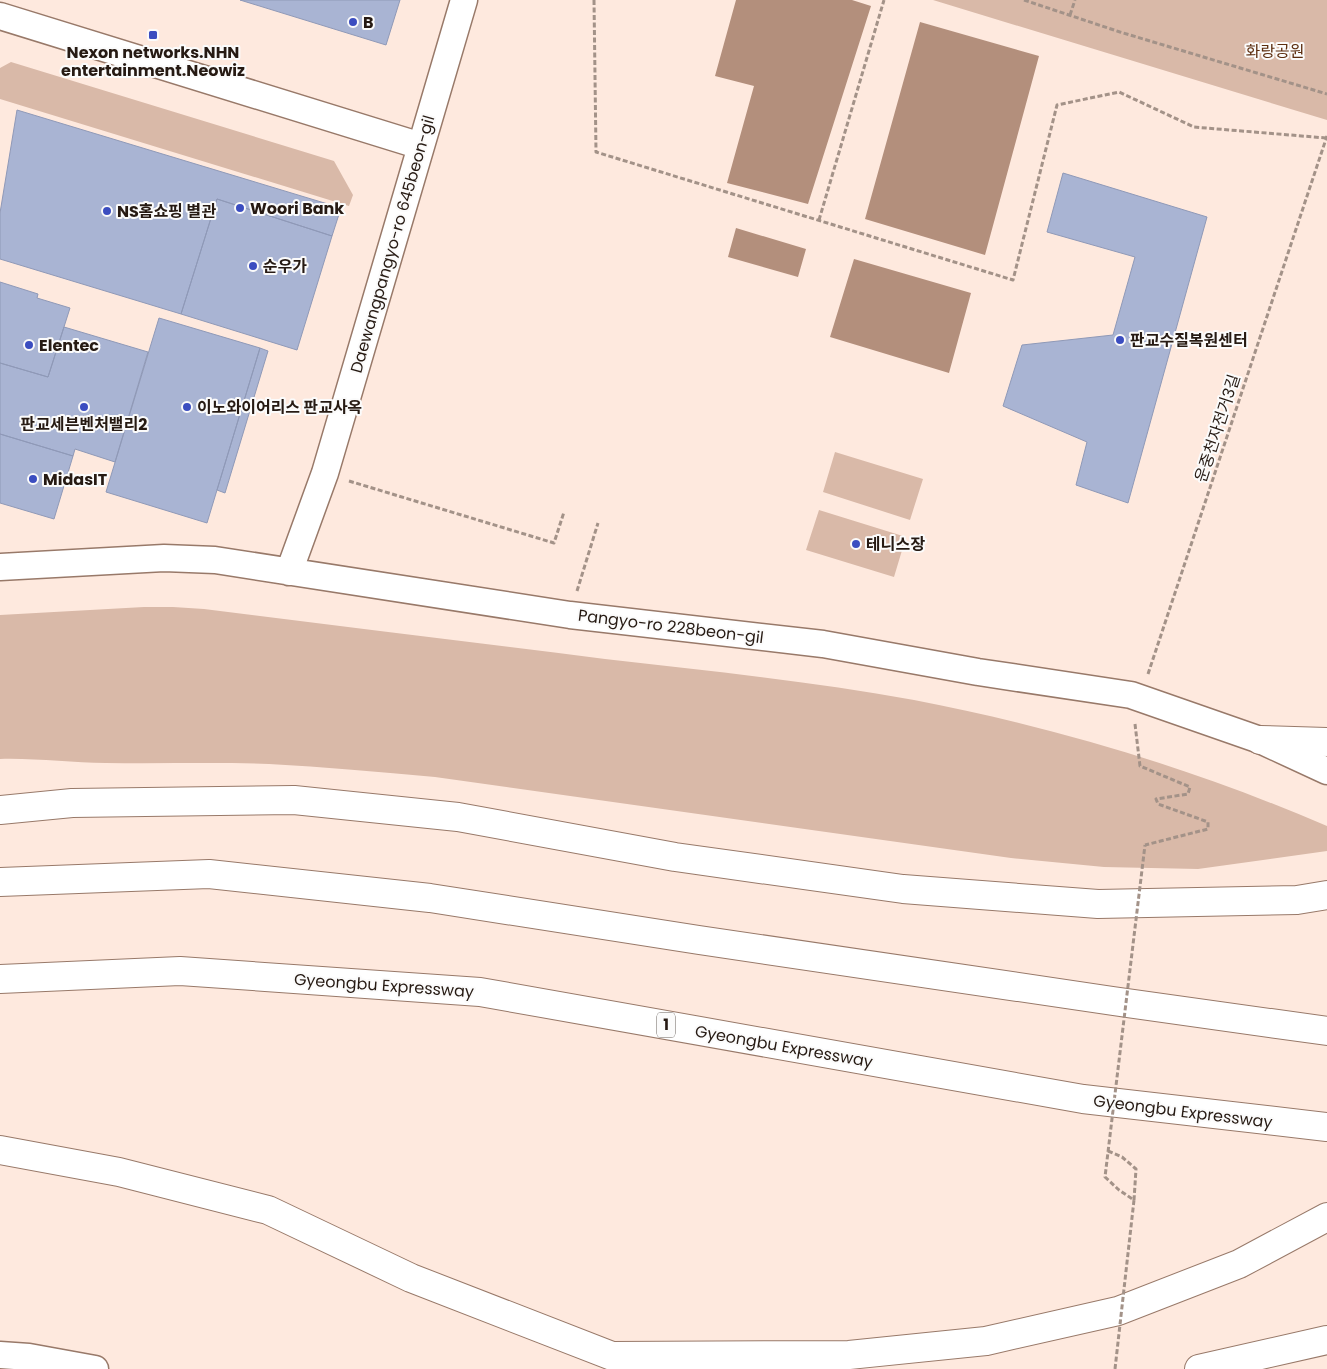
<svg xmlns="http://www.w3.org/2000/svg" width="1327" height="1369" font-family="Poppins,'Noto Sans KR',sans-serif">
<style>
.green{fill:#d9b9a8}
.water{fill:#b38f7c}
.building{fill:#a9b4d3;stroke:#8f99b7}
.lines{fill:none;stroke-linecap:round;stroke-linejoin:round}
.minor-casing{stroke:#987969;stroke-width:29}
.highway-casing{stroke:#987969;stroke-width:30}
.path{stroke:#a39288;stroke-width:3;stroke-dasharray:5 2.5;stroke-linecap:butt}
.minor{stroke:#fff;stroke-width:26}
.highway{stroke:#fff;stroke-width:28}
.path-bridge{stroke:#a39288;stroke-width:3;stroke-dasharray:5 2.5;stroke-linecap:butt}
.poi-dot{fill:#3b4dc0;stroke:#fbfbfb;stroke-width:2}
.labels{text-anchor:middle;stroke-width:4;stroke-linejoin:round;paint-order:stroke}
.shield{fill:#fbfbfb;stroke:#665e59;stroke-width:1}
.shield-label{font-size:15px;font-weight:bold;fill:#261a13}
.poi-label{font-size:16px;font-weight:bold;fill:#261a13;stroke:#fbfbfb;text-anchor:start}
.park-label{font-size:16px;fill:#5c2d0e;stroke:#fbfbfb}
.street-label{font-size:16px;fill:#261a13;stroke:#fbfbfb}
</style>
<rect width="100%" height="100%" fill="#fee9de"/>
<path class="green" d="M933,0H1327V120Z
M11,62L334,161L353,195L349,206L0,99V68Z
M835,452L923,479L910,520L823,492Z
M819,510L906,537L894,577L806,550Z
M144,607H173L204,609C338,626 471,642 605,659C708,671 812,681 914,700C1056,727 1194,769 1327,826V851L1198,869L1104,867L1011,858L435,777C379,772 324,767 269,764C214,762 160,764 106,763C71,763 36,758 0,759V615Z"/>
<path class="water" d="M736,0H852L871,6L808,204L727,183L754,86L715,76Z
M920,22L1039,56L985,255L865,219Z
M736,228L806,249L798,277L728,257Z
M854,259L971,293L949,373L830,337Z"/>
<path class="building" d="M240,0H400L386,45Z
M17,110L341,208L332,236L217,199L181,314L0,259V213Z
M1063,173L1207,217L1128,503L1076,485L1087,442L1003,406L1022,345L1113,335L1135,257L1047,232Z
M217,199L332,236L297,350L181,314Z
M0,282L38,294L37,298L70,308L48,377L0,363Z
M159,318L260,348L207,523L106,492Z
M64,327L148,352L115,462L75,449L73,456L0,434V363L48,377Z
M260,348L268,351L225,493L217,490Z
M0,434L73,456L54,519L0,503Z"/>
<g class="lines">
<defs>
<path id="minor" d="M0,16L421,146
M0,567L164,558L215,560L570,615L823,644L978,672L1131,695L1260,740L1327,771
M289,572L325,473L464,0
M0,1355L29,1357L95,1369"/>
<path id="highway" d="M1260,740L1327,742
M0,810L72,803L294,800L458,817L675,857L903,889L1098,904L1297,900L1327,895
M0,882L209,874L430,898L699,940L1113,1001L1327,1031
M0,979L180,971L480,992L1083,1099L1327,1127
M0,1150L119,1172L268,1210L411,1278L612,1356L628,1361
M612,1356L849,1355L986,1341L1118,1311L1239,1264L1327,1217
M1199,1369L1327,1340"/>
</defs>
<use href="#minor" class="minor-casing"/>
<use href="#highway" class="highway-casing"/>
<path class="path" d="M594,0L596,152L1013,280L1057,105L1119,92L1194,127L1326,138
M1024,0L1120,32L1327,94
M1070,15L1075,0
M819,220L884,0
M349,481L554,543L564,512
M577,591L598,523
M1148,674L1327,136
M1135,724L1140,766L1190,787L1188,794L1156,799L1158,804L1208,822V829L1145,845
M1108,1151L1122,1157L1136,1169L1134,1200"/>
<use href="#minor" class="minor"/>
<use href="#highway" class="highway"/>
<path class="path-bridge" d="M1115,1369L1134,1200L1119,1190L1105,1177L1145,845"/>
</g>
<g class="poi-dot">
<circle cx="353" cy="22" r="5"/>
<rect x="148" y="30" width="10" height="10" rx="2.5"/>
<circle cx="240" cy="208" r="5"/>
<circle cx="107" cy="211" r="5"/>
<circle cx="253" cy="266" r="5"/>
<circle cx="1120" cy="340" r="5"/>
<circle cx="29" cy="345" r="5"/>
<circle cx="84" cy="407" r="5"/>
<circle cx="187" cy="407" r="5"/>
<circle cx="33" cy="479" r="5"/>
<circle cx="856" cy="544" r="5"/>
</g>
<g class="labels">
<rect class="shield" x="657" y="1012.5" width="18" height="25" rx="4"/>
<g class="shield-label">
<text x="666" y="1030">1</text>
</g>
<g class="poi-label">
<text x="363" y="28">B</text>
<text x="153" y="58" text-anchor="middle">Nexon networks.NHN<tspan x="153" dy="18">entertainment.Neowiz</tspan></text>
<text x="250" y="214">Woori Bank</text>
<text x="117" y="217">NS홈쇼핑 별관</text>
<text x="263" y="272">순우가</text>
<text x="1130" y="346">판교수질복원센터</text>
<text x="39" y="351">Elentec</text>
<text x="197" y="413">이노와이어리스 판교사옥</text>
<text x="84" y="430" text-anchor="middle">판교세븐벤처밸리2</text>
<text x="43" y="485">MidasIT</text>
<text x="866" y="550">테니스장</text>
</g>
<g class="park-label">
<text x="1275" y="57">화랑공원</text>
</g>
<g class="street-label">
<text transform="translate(392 244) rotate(-74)" y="6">Daewangpangyo-ro 645beon-gil</text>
<text transform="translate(1217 428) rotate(-72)" y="6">운중천자전거3길</text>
<text transform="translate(671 626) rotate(7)" y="6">Pangyo-ro 228beon-gil</text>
<text transform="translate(384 985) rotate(4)" y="6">Gyeongbu Expressway</text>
<text transform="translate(784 1046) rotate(10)" y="6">Gyeongbu Expressway</text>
<text transform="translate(1183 1111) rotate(7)" y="6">Gyeongbu Expressway</text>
</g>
</g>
</svg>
